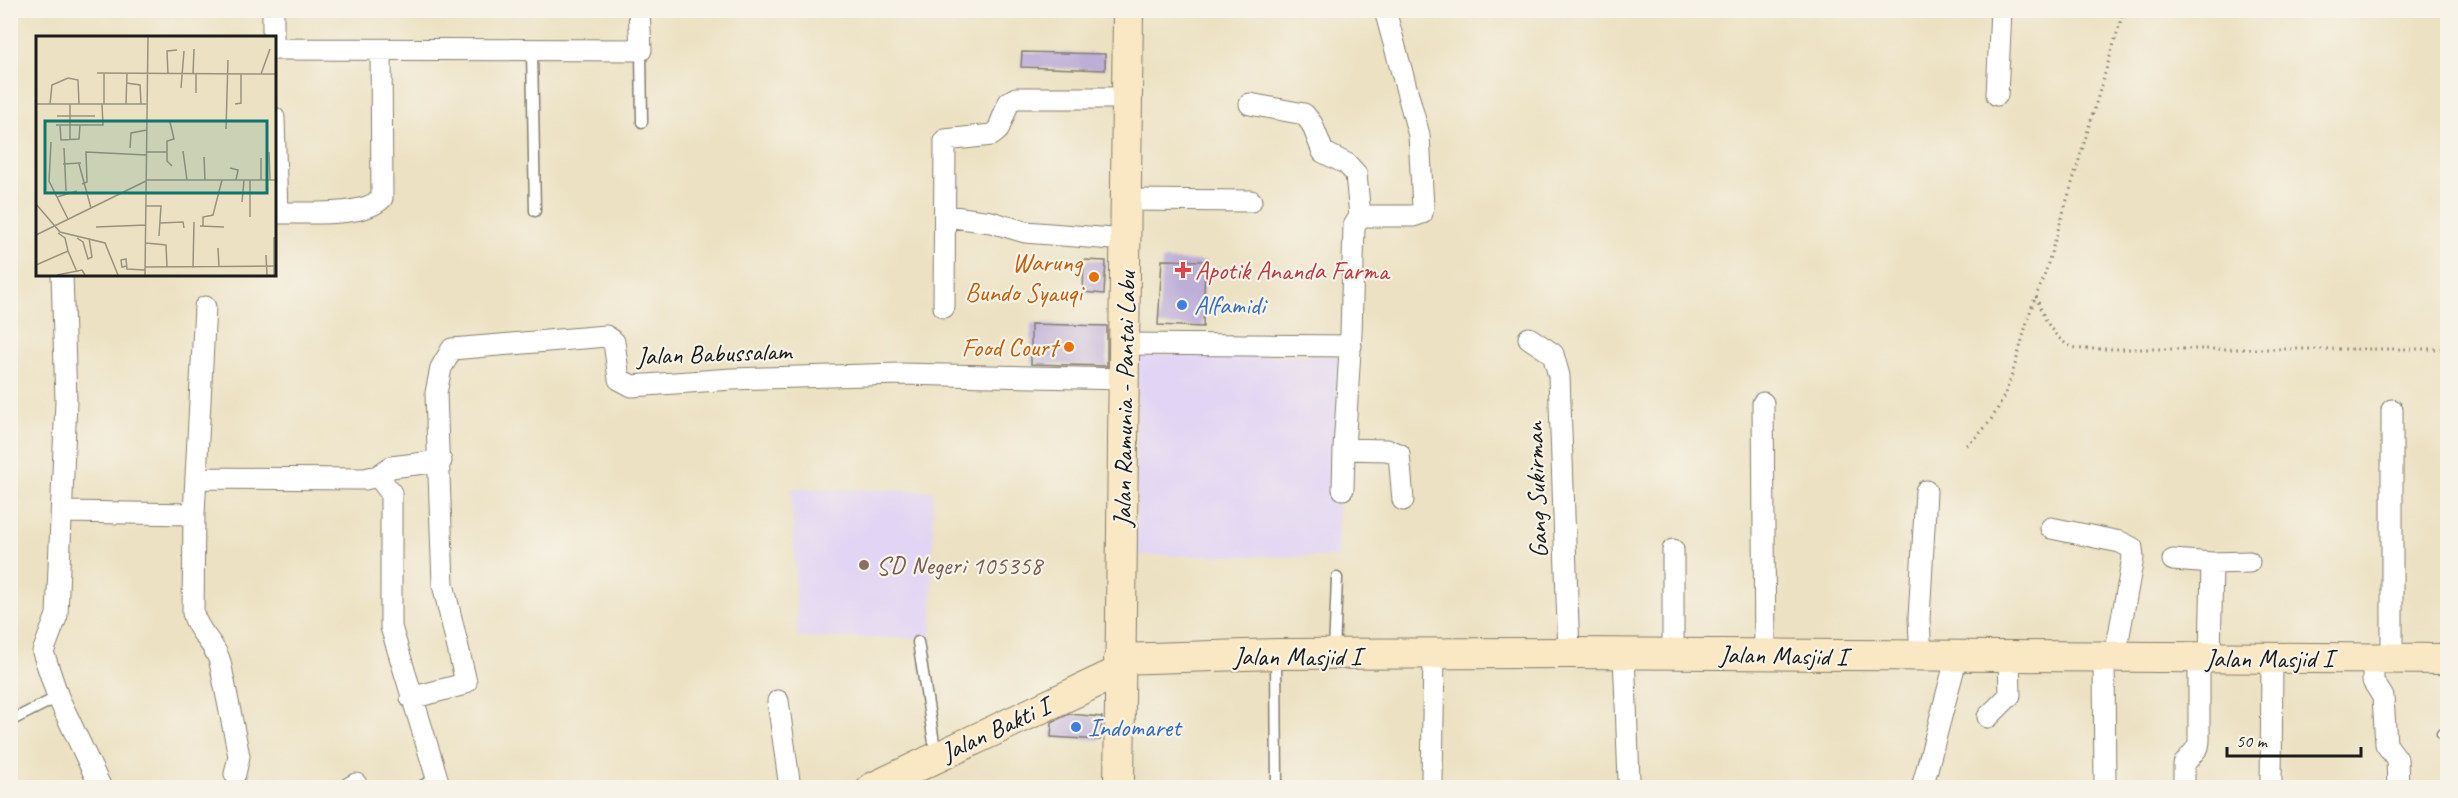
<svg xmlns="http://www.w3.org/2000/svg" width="2458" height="798" font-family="Caveat,sans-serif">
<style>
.built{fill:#e1d4f4}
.building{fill:#bdaed8}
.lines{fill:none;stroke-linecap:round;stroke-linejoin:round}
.lane-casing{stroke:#847e6f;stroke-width:13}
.street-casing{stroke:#847e6f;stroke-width:23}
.secondary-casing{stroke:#847e6f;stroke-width:32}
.path{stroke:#847e6f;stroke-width:3;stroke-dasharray:1.5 4.5;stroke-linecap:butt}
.lane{stroke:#fff;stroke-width:10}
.street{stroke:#fff;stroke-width:21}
.secondary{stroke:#fae7c3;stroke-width:30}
.health-dot{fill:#e0444e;stroke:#f7f3e8;stroke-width:2}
.food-dot{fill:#e8710a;stroke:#f7f3e8;stroke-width:2}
.shop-dot{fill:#3f7fe0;stroke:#f7f3e8;stroke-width:2}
.education-dot{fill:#8d6e63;stroke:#f7f3e8;stroke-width:2}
.labels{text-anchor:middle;stroke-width:4.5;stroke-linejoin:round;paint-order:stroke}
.food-label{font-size:26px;fill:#c56008;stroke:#f7f3e8;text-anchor:end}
.health-label{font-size:26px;fill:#be3a42;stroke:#f7f3e8;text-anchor:start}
.shop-label{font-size:26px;fill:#366cbe;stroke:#f7f3e8;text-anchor:start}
.street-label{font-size:26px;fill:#1c1c1c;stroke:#f7f3e8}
.education-label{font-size:26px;fill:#785e54;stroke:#f7f3e8;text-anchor:start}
.inset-road{fill:none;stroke:#999280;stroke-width:1.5}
.view{fill:#0f766e;fill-opacity:0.15;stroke:#0f766e;stroke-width:3}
.inset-edge{fill:none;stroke:#1c1c1c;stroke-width:3}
</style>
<rect width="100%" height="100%" fill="#f7f3e8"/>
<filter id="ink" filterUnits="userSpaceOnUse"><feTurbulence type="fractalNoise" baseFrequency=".0167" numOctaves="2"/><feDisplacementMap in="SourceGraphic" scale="12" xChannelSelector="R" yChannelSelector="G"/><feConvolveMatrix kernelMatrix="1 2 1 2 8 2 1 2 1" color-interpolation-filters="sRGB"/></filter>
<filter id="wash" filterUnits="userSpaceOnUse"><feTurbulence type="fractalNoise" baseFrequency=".008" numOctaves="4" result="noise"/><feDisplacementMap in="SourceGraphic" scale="24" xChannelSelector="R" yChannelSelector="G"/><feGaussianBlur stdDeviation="1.35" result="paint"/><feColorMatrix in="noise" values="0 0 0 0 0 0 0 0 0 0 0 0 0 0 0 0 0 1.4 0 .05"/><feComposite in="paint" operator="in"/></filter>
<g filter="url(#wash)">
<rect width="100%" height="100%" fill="#ece1c2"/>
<path class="built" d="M1137,354L1340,356L1338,557L1136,555Z
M791,488L933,491L932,638H798Z"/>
<g id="blocks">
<path class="building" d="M1022,52L1105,54V70L1021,67Z
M1084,260L1106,261L1104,294L1083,292Z
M1162,260L1205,261L1203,327L1158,325Z
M1031,324L1107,326V366L1031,364Z
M1069,714L1102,717L1100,740L1051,737L1052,722Z"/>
</g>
</g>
<g filter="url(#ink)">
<use href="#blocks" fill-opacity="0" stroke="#847e6f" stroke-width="1.5"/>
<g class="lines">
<defs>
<path id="lane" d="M641,50L642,122
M532,51L535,211
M918,642L936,755
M1334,653L1337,578
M1276,655L1277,788
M10,721L58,697
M2442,734H2448
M418,788L437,778"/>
<path id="street" d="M1386,14L1419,135L1423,207L1422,213L1413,216H1360L1354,226L1351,334L1344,449L1387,450L1399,454L1403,500
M273,38V10
M274,49L641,50L639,10
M1997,95L2001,10
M1250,104L1304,114L1312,124L1323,152L1347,164L1356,174L1360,216
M274,118L277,213
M1126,200L1251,201
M274,213C302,212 363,218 382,198L381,50
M946,216L991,222L1025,232L1125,240
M62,274L66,401L57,615L43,652L58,697L101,788
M205,307L194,514L193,613C198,633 215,643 220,662L239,756L235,774
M944,307L945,140L992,135L998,130L1009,102L1016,98H1127
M1529,338L1553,354L1559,376L1569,653
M1125,344L1351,346
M1763,403L1765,655
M2392,410V658
M378,476L391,493V627L440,788
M196,478L365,479L378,476L391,467L441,461
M1343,489L1344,449
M62,512L194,514
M2051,528L2120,542L2132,548L2133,558L2115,657
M2173,560L2212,563
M1624,654L1629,780
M1673,654V550
M1921,657L1919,619L1926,491
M2104,657L2105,788
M2373,657V681L2383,697L2386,744L2397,759L2398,788
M2210,658L2212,563L2249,562
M411,698L461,685L466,682L443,584L436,393L441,368L452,349L606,336L614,342L619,379L632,386L732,379L900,374L1125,379
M778,701L790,788
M1988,717L2010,695L2009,657
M1432,781L1434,655
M349,788L356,784
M1922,788L1957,656
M2184,788V764L2198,747L2199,741V658
M2271,788L2272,657"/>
<path id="secondary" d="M1119,659L1276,654L1569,653L2448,659
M872,788L1118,672
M1119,788L1128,10"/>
</defs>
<use href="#lane" class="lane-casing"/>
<use href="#street" class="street-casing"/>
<use href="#secondary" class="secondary-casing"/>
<path class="path" d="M2124,10L2043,280L2036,296C2043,318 2057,348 2083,349H2448
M1966,445C2013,412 2016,347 2035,298"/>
<use href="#lane" class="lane"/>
<use href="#street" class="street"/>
<use href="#secondary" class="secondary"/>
</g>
</g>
<path class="health-dot" d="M1180 261h6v6h6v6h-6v6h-6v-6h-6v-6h6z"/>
<g class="food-dot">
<circle cx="1094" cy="277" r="6"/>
<circle cx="1069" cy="347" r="6"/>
</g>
<g class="shop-dot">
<circle cx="1182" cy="305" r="6"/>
<circle cx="1076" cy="727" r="6"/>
</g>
<circle class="education-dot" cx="864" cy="565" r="6"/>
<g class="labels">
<g class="food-label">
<text x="1082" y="271">Warung<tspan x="1082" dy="30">Bundo Syauqi</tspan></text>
<text x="1057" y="356">Food Court</text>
</g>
<g class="health-label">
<text x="1195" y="279">Apotik Ananda Farma</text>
</g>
<g class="shop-label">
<text x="1194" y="314">Alfamidi</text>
<text x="1088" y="736">Indomaret</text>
</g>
<g class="street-label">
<text transform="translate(714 353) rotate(-2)" y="9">Jalan Babussalam</text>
<text transform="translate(1124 399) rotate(-89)" y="9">Jalan Ramunia - Pantai Labu</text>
<text transform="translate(1536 490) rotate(-92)" y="9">Gang Sukirman</text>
<text transform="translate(1783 655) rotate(1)" y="9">Jalan Masjid I</text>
<text x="1297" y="665">Jalan Masjid I</text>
<text x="2269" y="667">Jalan Masjid I</text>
<text transform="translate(995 729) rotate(-25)" y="9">Jalan Bakti I</text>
</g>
<g class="education-label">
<text x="876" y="574">SD Negeri 105358</text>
</g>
</g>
<g transform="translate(36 36)">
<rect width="240" height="240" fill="#ece1c2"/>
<path class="inset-road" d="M61,37L240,38M160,37V57M132,38L131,15L141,14M157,38L158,13M225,38L234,13M90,47L104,49L105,68M145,52L148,15M0,68H111M14,68L16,49L32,42L42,44L43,68M34,68V104M68,68V37M90,68L91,37M199,68L205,67V38M21,80H59M134,86L138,103L131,105V125L136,130M20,89H67L66,68M24,90L25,104L43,103L44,89M190,93L192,24M15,106L13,145L32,183M28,112L30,155M94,112L95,97L111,94M147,115L151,144M111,116H131M233,116L234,144M168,121L169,144M225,122V144M27,128L45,127M43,128L55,172M194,132L202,134L200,144M110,144H240M46,148L51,146L50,116L111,119M21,161L41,155M206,166L208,144M0,168L24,196L69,207L82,239M110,170H125L123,200M214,181V144M124,187L147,186L148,192M164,190L188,191M167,190V181L177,179L186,144M60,191L110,189M22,197L29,202L32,215M0,199L110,145M238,201V239M41,202L47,206L52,223L56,221L53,202M110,207L130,209L131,231M182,212L183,231M230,219L231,239M0,229L32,215L41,236M91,230L86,231L85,224L90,223L91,233L109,234M109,231L240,230M157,232L158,186M21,239L46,234L49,239M109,239L112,1"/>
<path class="view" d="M9,85H231V157H9Z"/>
<rect width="240" height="240" class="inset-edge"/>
</g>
<rect width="2458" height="798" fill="none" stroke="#f7f3e8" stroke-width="36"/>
<path d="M2227 747v9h134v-9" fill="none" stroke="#1c1c1c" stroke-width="3"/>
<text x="2236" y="747" font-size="18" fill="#1c1c1c" stroke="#f7f3e8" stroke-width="4.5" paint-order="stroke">50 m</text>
</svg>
